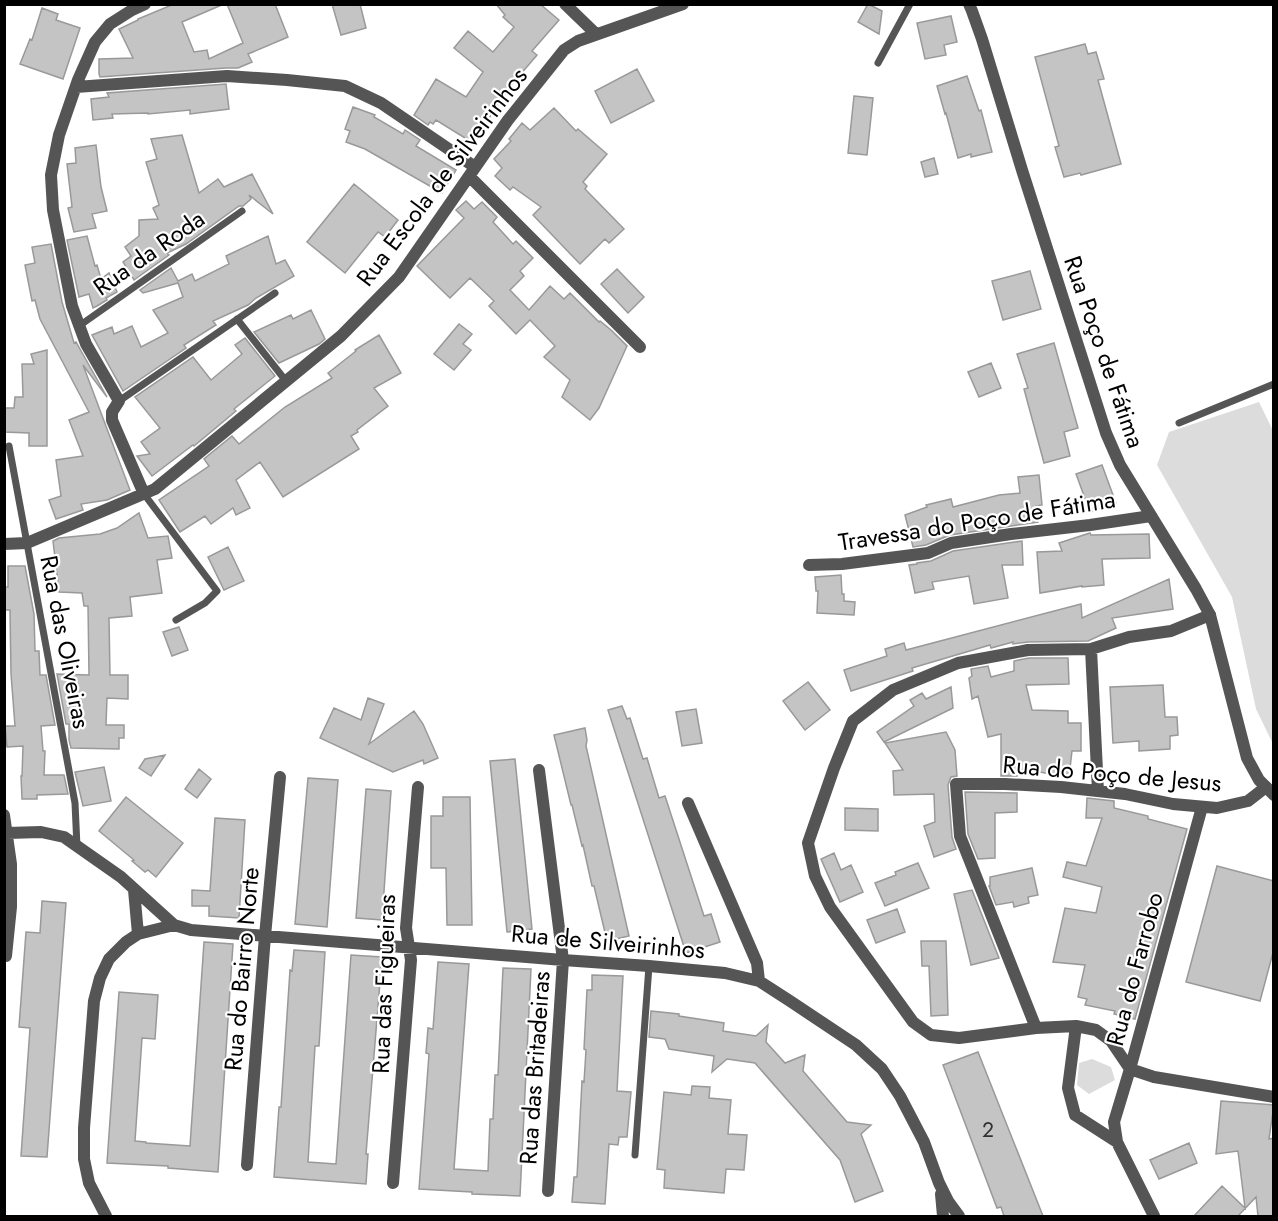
<svg xmlns="http://www.w3.org/2000/svg" width="1278" height="1221" font-family="Jost,sans-serif">
<style>
.green{fill:#dcdcdc}
.building{fill:#c4c4c4;stroke:#999;stroke-width:1.5}
.lines{fill:none;stroke-linecap:round;stroke-linejoin:round}
.service{stroke:#555;stroke-width:7}
.minor{stroke:#555;stroke-width:12}
.tertiary{stroke:#555;stroke-width:12}
.labels{text-anchor:middle;stroke-width:4.5;stroke-linejoin:round;paint-order:stroke}
.number-label{font-size:21px;fill:#313131}
.street-label{font-size:24px;fill:#000;stroke:#fff}
</style>
<rect width="100%" height="100%" fill="#fff"/>
<path class="green" d="M1259,402L1274,433L1273,744L1256,709L1232,597L1157,465L1169,432Z
M1092,1059L1111,1067L1115,1080L1089,1094L1077,1085L1079,1063Z"/>
<path class="building" d="M174,4H224L182,22L194,52L207,50L209,59L243,43L227,4H275L288,37L248,54L252,62L238,68H226L100,77L99,74V59L133,58L119,29L138,20V19Z
M332,4H360L366,28L341,35Z
M496,4H540L559,20L532,51L537,55L520,75L519,74L491,115L473,143L436,120L433,124L430,122L428,125L414,115L436,79L466,97L483,72L454,48L468,31L493,52L514,27L503,17L505,15Z
M868,4L882,11L879,34L858,22Z
M42,8L58,14L56,20L80,28L63,79L20,64L30,39L32,40Z
M951,16L957,42L944,45L946,55L925,59L917,23Z
M1085,44L1088,54L1096,52L1104,79L1098,80L1121,164L1081,175L1080,173L1064,177L1055,147L1059,146L1035,57Z
M637,69L654,101L611,123L595,91Z
M967,76L979,111L981,110L992,152L971,157V154L958,158L946,113L945,114L937,86Z
M226,84L229,109L190,114V110L148,114V113L112,114L113,118L93,120L91,99L109,97L107,93Z
M854,96L873,98L867,155L848,153Z
M353,107L375,115L374,117L403,134L405,130L420,140L416,146L456,170L442,193L365,149L346,142L350,131L345,129Z
M554,108L576,131L578,129L607,154L583,182L587,186L585,189L624,229L609,243L605,239L580,264L533,215L541,207L513,187L510,190L495,176L502,168L494,159L511,141L509,139L522,123L530,130Z
M182,135L199,193L218,179L224,187L252,174L273,214L249,195L251,199L243,206H239L186,244L167,253L169,255L134,280L123,262L131,256L125,247L139,236V220L158,219L153,208L159,205L146,162L157,159L151,139Z
M96,145L101,187L107,211L92,214L96,228L74,232L68,208L72,207L67,164L76,163L75,148Z
M934,158L938,174L925,177L921,162Z
M354,184L398,220L385,237L378,232L345,273L307,242Z
M466,201L474,209L482,202L497,217L493,222L513,244L516,241L533,258L520,271L524,276L510,290L529,310L550,286L564,299L570,293L599,322L600,321L611,330L627,346L599,408L590,420L562,397L570,380L544,357L555,346L530,320L516,334L489,306L494,301L470,278L450,298L417,266L464,218L456,210Z
M87,236L95,266L97,265L101,279L109,273L117,292L106,298L107,300L97,306L93,308L89,294L79,297L67,240Z
M268,236L276,264L285,260L294,276L256,298L248,305L213,321L216,325L184,345L186,348L123,391L92,335L112,327L114,334L132,326L141,347L168,333L153,310L183,297L178,283L143,293L140,290L171,268L178,281L192,274L195,281L229,264L226,256Z
M51,244L62,302L74,343L76,342L107,397L83,365L130,490L107,500L81,504L83,510L56,519L49,500L61,496L56,460L83,456L69,420L89,412L40,319L35,300L32,301L25,265L35,263L32,247Z
M617,269L644,297L628,313L601,284Z
M1030,271L1041,309L1003,320L992,281Z
M311,310L325,339L319,344L279,363L254,332L291,315L293,319Z
M459,324L472,334L463,344L471,350L454,370L434,354Z
M379,335L401,373L374,388L388,406L357,430L358,432L351,436L359,449L283,497L260,462L236,480L250,508L236,515L233,508L211,524L205,516L180,532L159,500L209,466L204,459L232,436L239,444L285,407L332,378L328,373L356,351L355,350Z
M245,338L275,376L234,409L236,411L194,446L193,445L152,476L137,456L150,454L141,442L160,428L135,397L193,357L211,380L242,354L235,345Z
M1054,343L1078,428L1064,432L1070,456L1044,463L1024,389L1028,388L1017,354Z
M47,350V446H29V433L4,432V408H14L15,397H23L22,364H34L31,354Z
M991,363L1001,388L979,397L968,372Z
M1102,465L1116,503L1090,512L1076,474Z
M1039,475L1042,505L1036,506L1038,522L950,535L926,545L913,547L905,515L927,507L926,505L951,499L953,507L999,495L1020,493L1018,477Z
M139,513L148,538L168,536L172,558L157,560L162,593L130,597L132,616L109,618L110,675H128V699L107,698L106,725H124V738H119V749L71,748L69,740V724H66L57,674L89,675L88,606H84L82,593L59,592L53,541L59,538L100,534L117,528Z
M1090,533L1091,535L1149,534L1150,558L1102,559L1104,585L1082,587V586L1040,593L1037,552L1062,551L1059,543Z
M1022,541L1023,565H1002L1008,598L974,604L969,576L932,582L934,589L915,593L909,565L917,564V563L931,561L953,551Z
M228,547L244,581L224,590L208,557Z
M8,566H25L34,614L35,651H39L40,675H46L55,725L41,726L43,751H45L44,775H64L68,794L37,795V799H22L21,776H22L23,746L7,747L5,726H15L11,674L10,610H4V587H8Z
M841,575L842,594H844V601L855,602L854,615L817,613L818,591H816L815,577Z
M1169,579L1173,609L1112,618L1116,628L1088,641L1028,642L1013,644V642L991,648L990,645L912,668L913,671L851,691L844,670L887,656L885,649L904,643L906,650L1081,604L1082,618Z
M179,627L188,650L172,656L163,632Z
M1029,658H1068L1069,684L1026,685L1032,710L1068,711V723H1081V751H1072L1069,777L1021,769V774H1017V776H1001V734L988,737L978,696L972,699L969,678L972,676L971,669L988,666L991,677L1014,671V661Z
M808,682L830,710L805,730L783,701Z
M1163,685L1165,717H1177L1178,735L1170,736V749L1139,751V741L1113,743L1110,687Z
M951,687L953,708L884,742L877,732L914,706L910,700L922,693L926,699Z
M368,698L384,704L369,744L414,711L423,724L438,758L424,764L423,760L393,772L320,738L334,708L361,720Z
M622,706L627,719L630,718L643,759L647,758L659,798L665,796L704,916L711,914L720,942L686,953L608,710Z
M696,709L702,743L682,746L676,712Z
M585,728L587,740L586,746L629,936L607,941L594,886H592L583,845L582,846L572,805H571L554,735Z
M946,732L955,750L957,776L951,777L948,785L952,837L956,849L934,857L924,826L935,822L934,794L894,795L893,771L903,770L885,743Z
M165,755L151,776L139,768L145,759Z
M515,759L532,929L507,932L490,761Z
M104,767L111,801L83,806L75,772Z
M199,769L211,779L197,798L185,789Z
M308,778L338,780L327,927L295,924Z
M366,789L391,791L382,920L356,918Z
M965,792L1017,793V812L995,813V858L978,859L968,834Z
M126,797L183,843L156,877L148,870L145,872L132,861L134,860L99,831Z
M443,797H470L472,925H447L446,868H431V816H443Z
M1087,798L1114,801V808L1148,816V819L1187,829L1135,1019L1114,1014L1115,1011L1085,1005L1087,999L1078,997L1085,965L1053,962L1065,908L1096,913L1102,887L1063,877L1067,862L1086,866L1102,818H1086Z
M845,808L878,809V831L845,830Z
M215,818L245,820L239,918L209,916V906H192V890L210,891Z
M834,853L841,870L851,865L863,892L840,902L821,859Z
M918,863L929,888L885,906L875,883L896,875L895,872Z
M1217,866L1274,881V949L1260,1001L1186,982Z
M1032,868L1038,895L1028,897L1029,903L1014,907L1013,902L996,905L989,886H990V877Z
M972,890L999,958L971,965L954,894Z
M42,901L66,903L47,1157L21,1156L30,1028L19,1027L26,932L40,933Z
M897,909L905,932L876,943L867,920Z
M921,941H946L948,1015L931,1016L929,966H922Z
M204,942L233,944L218,1172L168,1168V1166L107,1163L119,992L158,995L155,1039L142,1038L135,1141L146,1142V1143L190,1146Z
M294,950L325,952L319,1046H315L308,1162L336,1164L351,955L382,957L366,1154H368L366,1184L274,1177L279,1107H281L290,970L292,971Z
M438,962L469,964L454,1169L488,1171L490,1119H493L495,1075H498L503,968L531,969L520,1196L472,1194V1192L419,1189L429,1054L426,1053L428,1028L433,1029Z
M592,975L623,976L617,1091L631,1092L627,1137H619L618,1145L609,1144L605,1204L572,1202L574,1177H577L582,1081L584,1082L586,1050L584,1049L587,990H592Z
M651,1011L679,1014V1016L724,1023L723,1031L756,1036L768,1025L766,1042L785,1063L805,1055L803,1071L847,1122L871,1125L861,1134L883,1191L855,1202L840,1160L755,1063L727,1059L712,1072L714,1056L669,1049L665,1039L649,1037Z
M978,1052L1043,1216H1004L1001,1207L997,1208L943,1065Z
M692,1086L710,1087L709,1098L731,1100L728,1134L747,1135L744,1170L726,1169L724,1193L664,1188L665,1170L657,1169L664,1092L691,1095Z
M1221,1101L1274,1105L1269,1139L1274,1138V1216H1258L1256,1197L1238,1216H1194L1222,1186L1245,1208L1238,1151L1216,1154Z
M1189,1143L1197,1163L1159,1179L1150,1160Z"/>
<g class="lines">
<path class="service" d="M878,63L910,4
M237,319L286,381
M79,326L242,211
M119,401L275,293
M1179,423L1274,384
M9,446L75,803L77,847
M144,494L217,591L205,603L176,620
M635,1155L649,966"/>
<path class="minor" d="M565,4L596,34
M76,87L227,76L287,80L345,86L381,103L475,167
M469,176L640,347
M144,494L112,420V412L119,401L86,344L72,306L53,210L51,175L59,135L78,80L95,42L110,24L132,10L145,4
M4,544L27,543L155,489L341,336L399,277L508,120L564,50L578,41L683,4
M809,565L842,564L928,553L951,543L1011,534L1090,525L1151,516
M1210,615L1171,631L1129,637L1091,649L1028,650L958,663L893,690L853,721L834,768L808,843L815,876L830,907L913,1022L931,1035L959,1038L1036,1028L1076,1026L1096,1030L1111,1041L1130,1069L1154,1077L1274,1097
M1091,649L1098,791
M539,770L563,960L548,1191
M688,803L757,963L759,981
M4,815L11,864V907L6,956
M7,833L41,832L64,837L121,877L174,925L191,930L563,960L649,966L725,973L759,981L790,1001L856,1045L882,1069L900,1096L924,1142L939,1183L948,1201L959,1216
M134,890L138,934
M1076,1026L1068,1088L1075,1115L1117,1142
M1036,1028L960,836L956,784H1005L1061,787L1125,794L1173,804L1217,808L1248,801L1266,787
M247,1165L265,936L280,777
M393,1183L411,960L406,928L418,787
M941,1194L943,1216
M106,1216L89,1183L84,1159V1128L94,1001L100,978L109,959L126,942L138,934L174,925
M1154,1216L1117,1142L1114,1122L1130,1069L1202,807"/>
<path class="tertiary" d="M969,4L972,11L982,39L1022,170L1106,433L1120,465L1196,589L1210,615L1247,758L1259,780L1274,795"/>
</g>
<g class="labels">
<g class="number-label">
<text x="988" y="1137">2</text>
</g>
<g class="street-label">
<text transform="translate(442 177) rotate(-53)" y="8">Rua Escola de Silveirinhos</text>
<text transform="translate(149 253) rotate(-35)" y="8">Rua da Roda</text>
<text transform="translate(1104 352) rotate(71)" y="8">Rua Poço de Fátima</text>
<text transform="translate(977 521) rotate(-9)" y="8">Travessa do Poço de Fátima</text>
<text transform="translate(65 642) rotate(79)" y="8">Rua das Oliveiras</text>
<text transform="translate(1112 774) rotate(5)" y="8">Rua do Poço de Jesus</text>
<text transform="translate(608 942) rotate(5)" y="8">Rua de Silveirinhos</text>
<text transform="translate(242 969) rotate(-85)" y="8">Rua do Bairro Norte</text>
<text transform="translate(1135 969) rotate(-75)" y="8">Rua do Farrobo</text>
<text transform="translate(384 984) rotate(-88)" y="8">Rua das Figueiras</text>
<text transform="translate(535 1068) rotate(-86)" y="8">Rua das Britadeiras</text>
</g>
</g>
<rect width="1278" height="1221" fill="none" stroke="#000000" stroke-width="12"/>
</svg>
